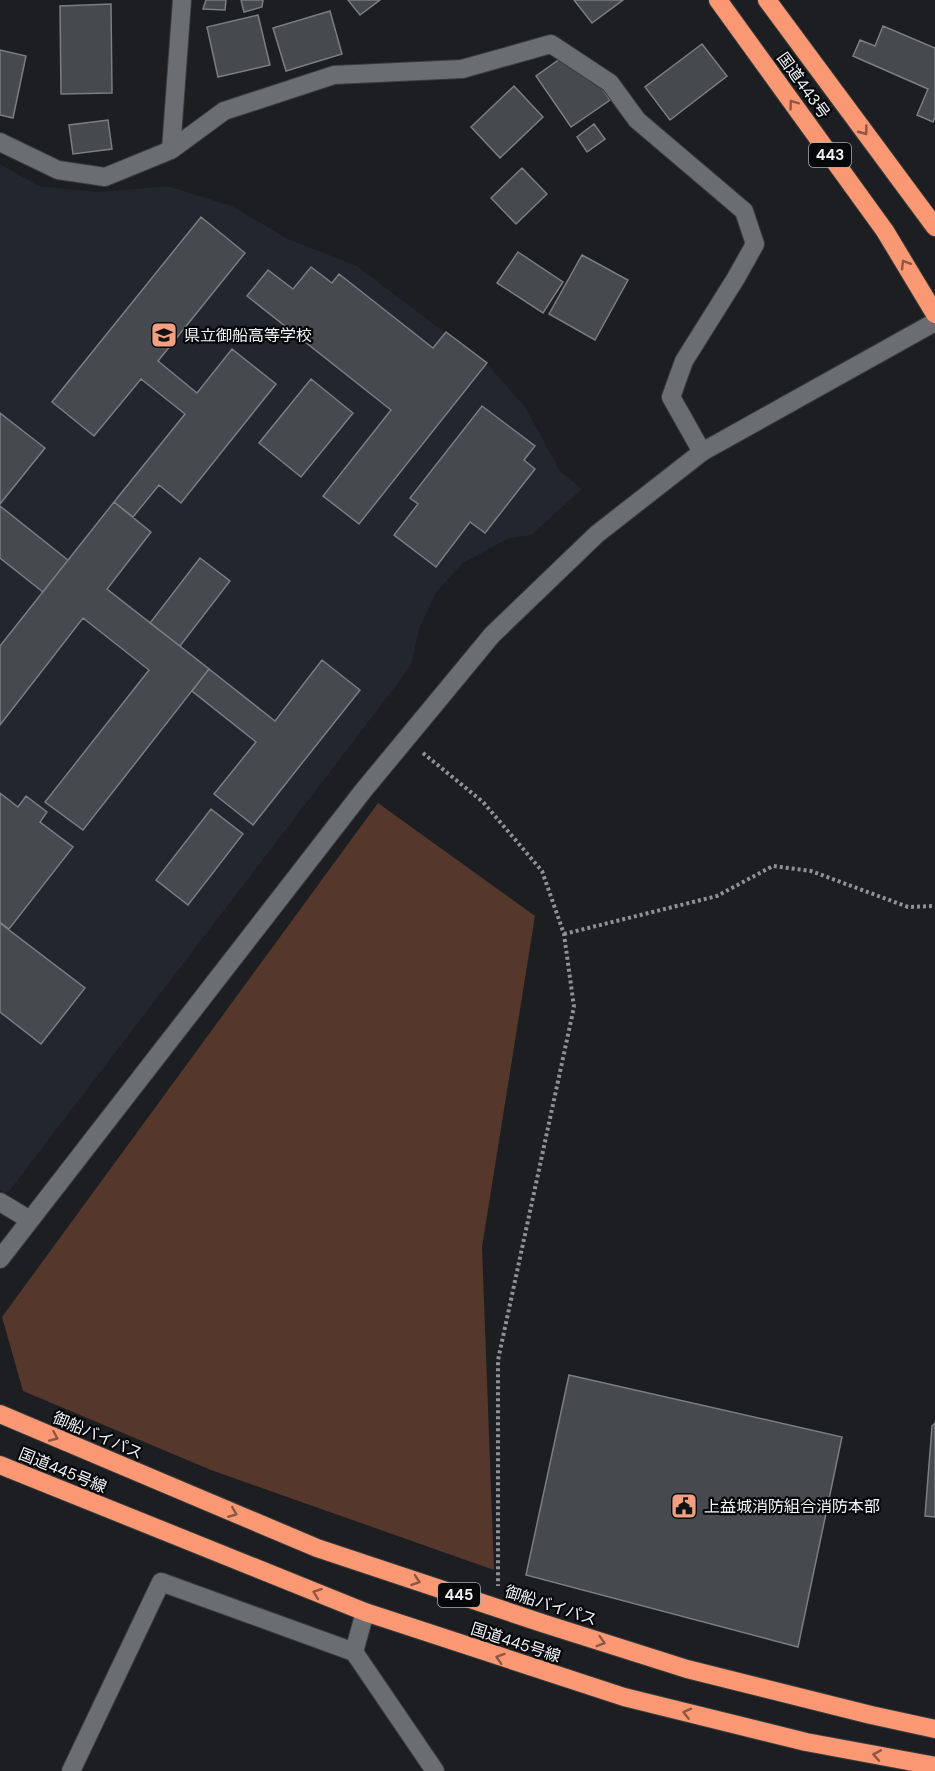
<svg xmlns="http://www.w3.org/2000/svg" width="935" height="1771" font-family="'DM Sans','Noto Sans JP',sans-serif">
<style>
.built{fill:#21262f}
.green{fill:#56372c}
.building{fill:#46494d;stroke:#7a7d82;stroke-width:1.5}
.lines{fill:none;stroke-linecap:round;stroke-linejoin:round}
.street-casing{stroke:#3a3c3e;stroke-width:20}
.secondary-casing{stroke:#3a3c3e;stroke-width:20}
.highway-casing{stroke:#3a3c3e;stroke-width:20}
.path{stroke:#8f9194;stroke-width:4;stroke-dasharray:3 3;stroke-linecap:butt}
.street{stroke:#6a6d72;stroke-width:18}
.secondary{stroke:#6a6d72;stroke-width:18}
.highway{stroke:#fa9874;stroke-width:18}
.oneway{stroke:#8d5744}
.labels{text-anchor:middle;stroke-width:4.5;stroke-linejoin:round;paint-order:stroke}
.shield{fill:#07080a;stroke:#abacae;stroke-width:1.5}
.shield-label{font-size:15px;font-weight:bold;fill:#f1f3f5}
.street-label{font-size:16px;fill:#f1f3f5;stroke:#07080a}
.poi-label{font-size:16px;fill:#f1f3f5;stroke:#07080a;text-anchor:start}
</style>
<rect width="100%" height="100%" fill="#1c1e22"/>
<path class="built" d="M0,164L39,186L98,192L167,186L232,206L288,239L357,266L489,366L525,407L560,471L582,489L531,535L507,539L463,563L436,592L419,629L411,666L7,1194L0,1189Z"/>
<path class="green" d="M378,803L535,916L482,1247L494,1570L211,1470L23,1391L2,1317Z"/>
<path class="building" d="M206,0H226L225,10L203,9Z
M241,0H263L262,7L244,12Z
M348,0H380L360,15Z
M574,0H623L592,23Z
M111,4L112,93L61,94L60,6Z
M330,11L342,54L286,71L273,28Z
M258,15L270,65L218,77L207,27Z
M883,26L935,48V117L933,122L917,115L928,89L853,56L860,40L875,46Z
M702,44L727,76L670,120L645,87Z
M0,50L26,56L13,118L0,115Z
M567,54L590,70L610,100L571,127L536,76Z
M514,86L543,117L500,158L471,127Z
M108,120L112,149L73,154L69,125Z
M594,124L605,139L587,152L577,137Z
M522,168L547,194L516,224L491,198Z
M201,217L245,253L158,361L197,393L232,349L276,384L181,503L159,485L133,517L114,502L185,414L141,379L94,436L52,402Z
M518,252L563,282L543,313L497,283Z
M582,255L628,280L595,340L549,314Z
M311,267L332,283L339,274L433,348L446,332L487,363L359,524L323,496L391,410L247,296L268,270L293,289Z
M311,379L353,413L301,477L259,443Z
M482,406L535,446L524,460L535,469L485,533L470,522L436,567L394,535L418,504L410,498Z
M0,413L45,448L0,504Z
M114,502L151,532L107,589L209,669L83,830L45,802L149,670L83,618L0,725V646Z
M0,506L68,560L43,592L0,558Z
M200,558L230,581L180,646L150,623Z
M322,660L360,690L253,825L214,794L256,742L192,691L209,669L275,721Z
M0,793L18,807L26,796L47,812L40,822L73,847L9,929L0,922Z
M211,809L243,834L188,905L156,880Z
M0,923L85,988L41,1044L0,1012Z
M569,1375L842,1437L798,1647L526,1575Z
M935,1423V1517L925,1516L932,1426Z"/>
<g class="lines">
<defs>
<path id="street" d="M0,142L58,170L105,177L171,150L224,111L334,75L462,69L551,44L610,83L637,120L744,211L755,244L736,278L684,361L671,397L702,452
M171,150L182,0
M0,1202L30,1220
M354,1652L365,1612
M71,1771L161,1582L354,1652L435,1771"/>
<path id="secondary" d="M0,1259L363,791L492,635L597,534L702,452L935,322"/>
<path id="highway" d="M718,0L885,231L935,314
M767,0L935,227
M0,1414L317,1548L545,1624L687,1669L871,1715L935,1729
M0,1465L365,1612L624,1697L806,1742L935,1766"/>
</defs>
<use href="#street" class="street-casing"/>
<use href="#secondary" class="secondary-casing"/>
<use href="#highway" class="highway-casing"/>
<path class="path" d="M423,753L483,802L542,871L564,934L574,1007L498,1360V1586
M564,934L717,896L773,866L811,871L908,907L935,906"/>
<use href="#street" class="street"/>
<use href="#secondary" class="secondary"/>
<use href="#highway" class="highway"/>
</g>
<defs><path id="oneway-chevron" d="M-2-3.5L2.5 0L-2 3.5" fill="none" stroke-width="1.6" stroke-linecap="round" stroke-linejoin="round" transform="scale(1.5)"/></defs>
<g class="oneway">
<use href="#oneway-chevron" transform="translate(793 104) rotate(-126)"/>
<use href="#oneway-chevron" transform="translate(864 131) rotate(53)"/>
<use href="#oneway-chevron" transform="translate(905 264) rotate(-121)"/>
<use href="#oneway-chevron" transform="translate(54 1437) rotate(23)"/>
<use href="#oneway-chevron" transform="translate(233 1513) rotate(22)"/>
<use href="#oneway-chevron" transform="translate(416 1581) rotate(19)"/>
<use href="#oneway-chevron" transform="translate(317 1593) rotate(-159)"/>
<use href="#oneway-chevron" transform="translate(601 1642) rotate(17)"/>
<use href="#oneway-chevron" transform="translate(500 1658) rotate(-162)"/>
<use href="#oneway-chevron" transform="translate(687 1713) rotate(-166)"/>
<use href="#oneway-chevron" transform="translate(877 1755) rotate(-170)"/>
</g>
<defs>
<symbol id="school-square" viewBox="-11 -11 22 22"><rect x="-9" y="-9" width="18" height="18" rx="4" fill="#f2a081" stroke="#07080a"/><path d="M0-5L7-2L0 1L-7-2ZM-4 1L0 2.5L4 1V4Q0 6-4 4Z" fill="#111"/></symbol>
<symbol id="civic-square" viewBox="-11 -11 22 22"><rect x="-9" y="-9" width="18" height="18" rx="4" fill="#f2a081" stroke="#07080a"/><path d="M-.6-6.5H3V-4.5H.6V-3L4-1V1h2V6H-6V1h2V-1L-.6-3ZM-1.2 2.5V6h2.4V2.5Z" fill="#111"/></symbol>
</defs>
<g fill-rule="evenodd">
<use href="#school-square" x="149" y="320" width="30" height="30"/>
<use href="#civic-square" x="669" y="1491" width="30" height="30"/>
</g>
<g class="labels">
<g class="shield">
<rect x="809" y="143" width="42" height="24" rx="4.5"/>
<rect x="438" y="1583" width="42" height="24" rx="4.5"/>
</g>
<g class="shield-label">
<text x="830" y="160">443</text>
<text x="459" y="1600">445</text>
</g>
<g class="street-label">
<text transform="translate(804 85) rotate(54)" y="6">国道443号</text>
<text transform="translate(98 1435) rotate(23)" y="6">御船バイパス</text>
<text transform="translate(63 1470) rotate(22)" y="6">国道445号線</text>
<text transform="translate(551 1605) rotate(18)" y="6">御船バイパス</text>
<text transform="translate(516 1642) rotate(18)" y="6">国道445号線</text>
</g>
<g class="poi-label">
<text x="184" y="341">県立御船高等学校</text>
<text x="704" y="1512">上益城消防組合消防本部</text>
</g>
</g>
</svg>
